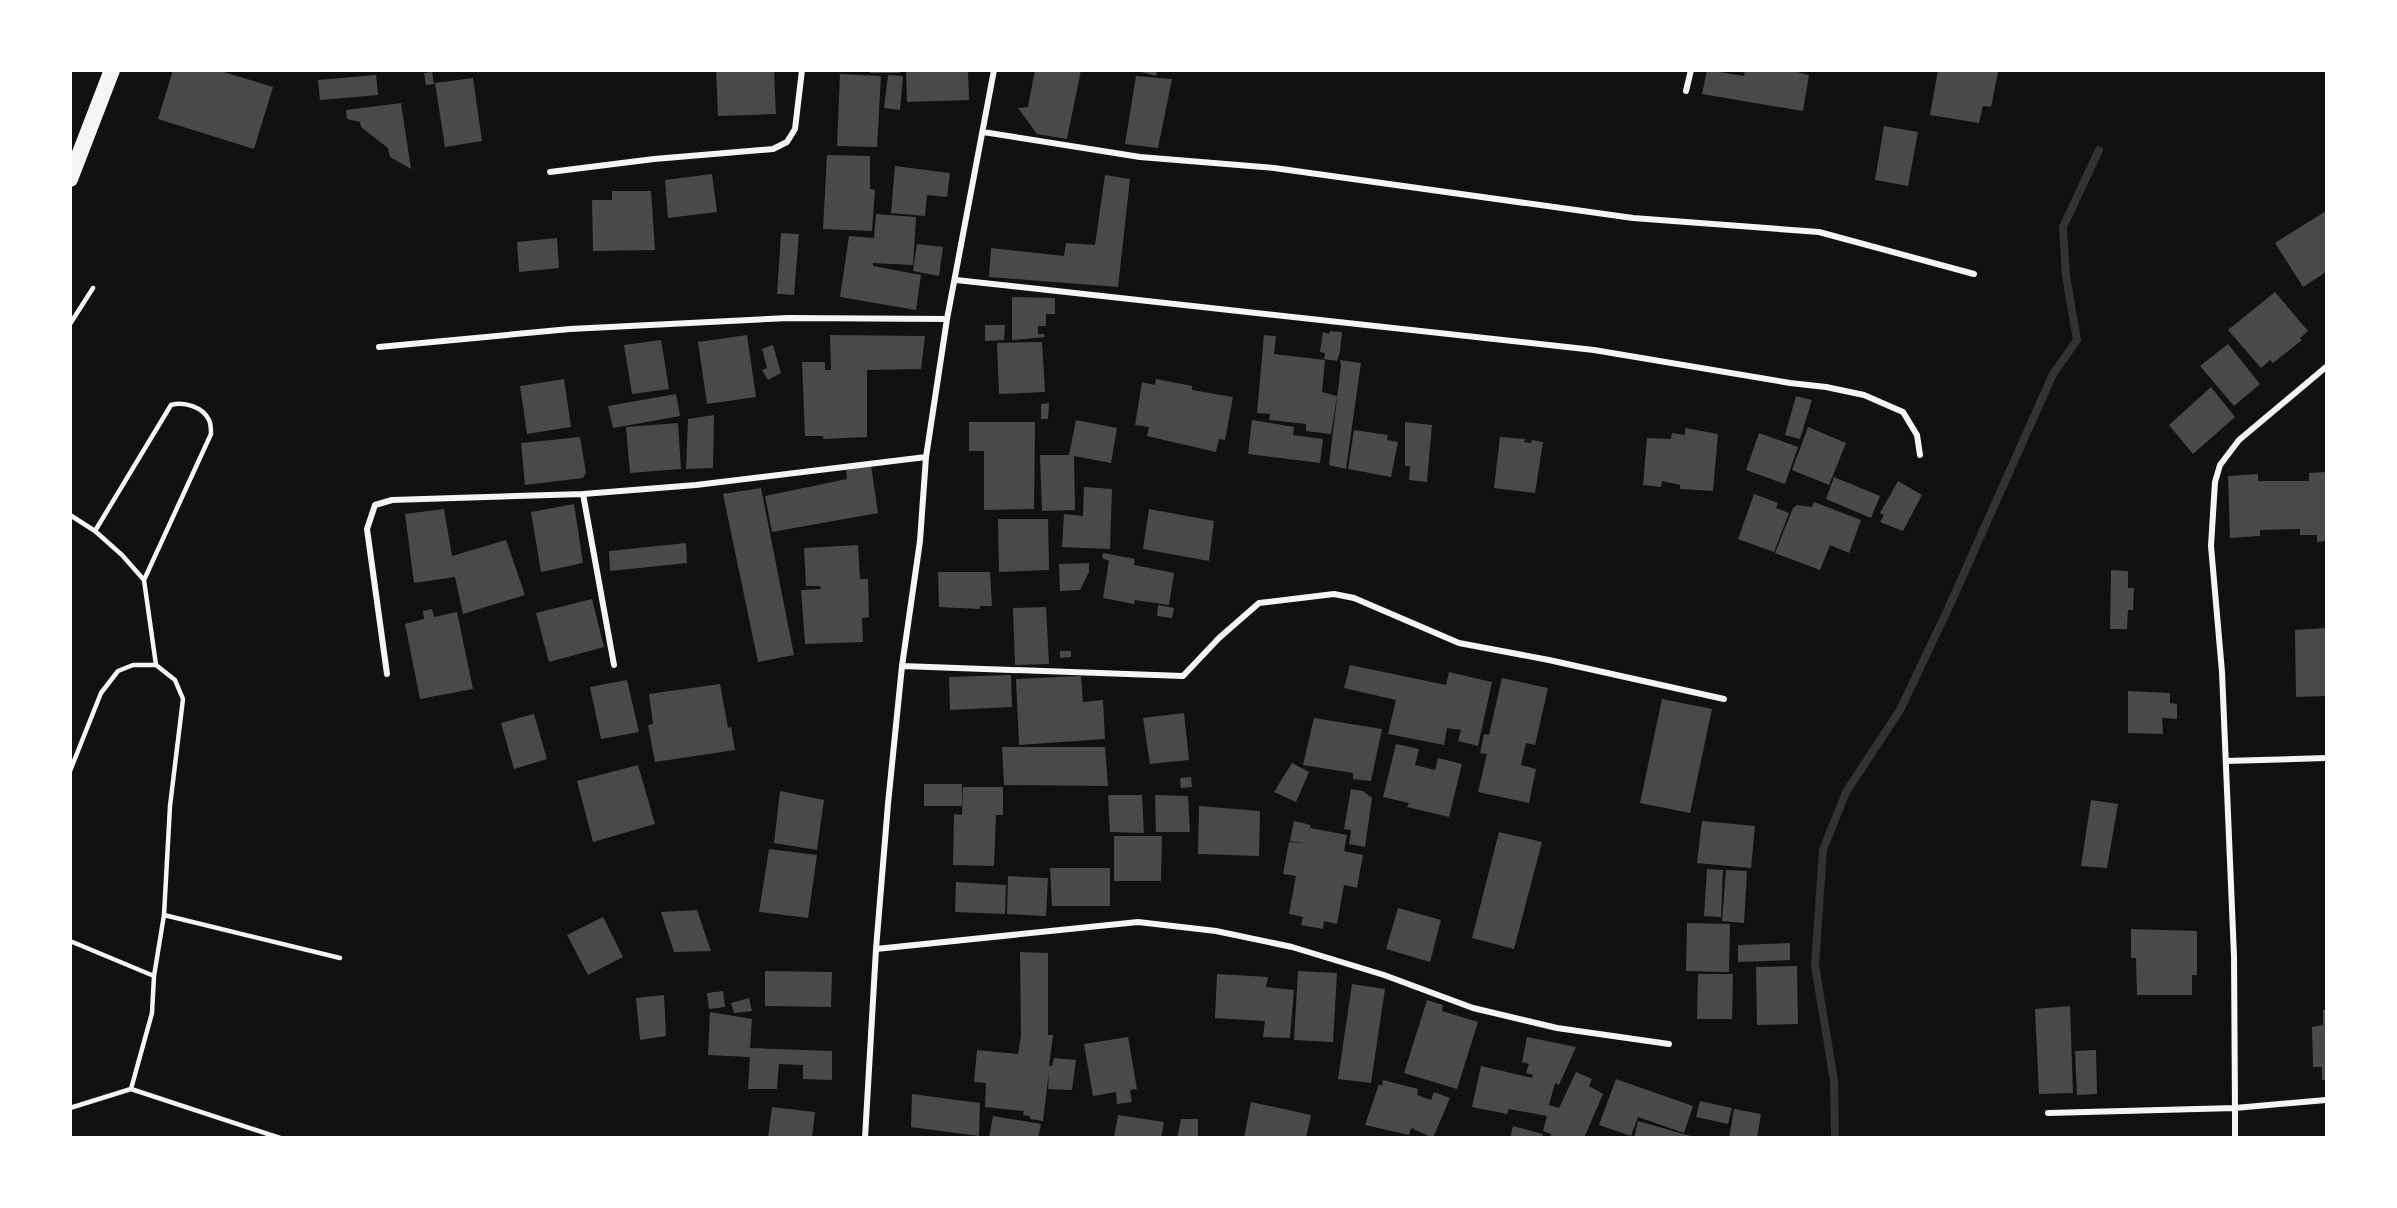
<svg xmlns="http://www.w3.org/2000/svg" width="2397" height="1208" font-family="Karla,sans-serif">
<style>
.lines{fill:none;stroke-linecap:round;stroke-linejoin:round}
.stream{stroke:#333;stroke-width:8}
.building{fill:#4a4a4a}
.service{stroke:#f5f5f5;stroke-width:4.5}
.minor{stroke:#f5f5f5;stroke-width:6}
.trunk{stroke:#f5f5f5;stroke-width:16}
</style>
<rect width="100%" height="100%" fill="#111"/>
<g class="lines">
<path class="stream" d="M1835,1138L1834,1081L1815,965L1823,850L1846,792L1900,710L1948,609L2053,374L2077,340L2066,276L2063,227L2099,150"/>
</g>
<path class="building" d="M173,70H217L273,87L254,149L158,119Z
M716,70H774L776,114L718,116Z
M870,70H900V73H870Z
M906,70H968L969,100L907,102Z
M1035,70H1081L1067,139L1037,134L1018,108L1028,107Z
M1134,70H1157L1156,76Z
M1707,70L1744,76L1745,70H1789L1809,75L1803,111L1702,94Z
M1938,70L1998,72L1991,107L1983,106L1979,123L1930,115Z
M432,72L434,84L426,85L424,73Z
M840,74L881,76L877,147L837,146Z
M376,75L378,95L320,100L318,80Z
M888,75L903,76L900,110L884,108Z
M1136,76L1172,79L1158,148L1125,144Z
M473,78L482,141L445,147L435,83Z
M401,103L411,169L390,157L388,148L361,127L360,122L347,119L346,110Z
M1884,126L1918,132L1908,186L1875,180Z
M827,155L870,156V189L875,190L872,231L823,229Z
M895,166L950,173L947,197L927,195L925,216L891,213Z
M712,174L717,212L668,218L665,180Z
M1105,175L1130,179L1118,287L989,277L991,248L1064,256L1066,243L1095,245Z
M612,191H651L655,250L593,251L592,200H612Z
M2326,211V272L2303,287L2275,243Z
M876,214L916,217L913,265L873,263V266L921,275L916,310L840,297L849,236L874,238Z
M781,233L799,234L794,295L777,294Z
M557,238L559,268L519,272L517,242Z
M917,244L943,247L939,276L913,271Z
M2275,292L2308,331L2300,338L2302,340L2273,363L2270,360L2261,368L2228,330Z
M1012,297L1055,298V314H1046V326H1038V334H1044L1045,337L1012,340Z
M985,325H1005L1004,340L985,341Z
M1330,331L1342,332L1340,352L1337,361L1324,359L1325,353L1320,352L1323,332L1329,334Z
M747,335L756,397L707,404L698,342Z
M830,335L925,336L921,369L867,370V437L823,439V436H805L802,362H825V370H831Z
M1264,335L1276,336L1274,354L1325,360L1322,392L1337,396L1331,434L1306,431V424L1269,420L1270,414L1257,413Z
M661,340L669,389L632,394L624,345Z
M1042,342L1045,392L999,394L997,343Z
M2228,344L2260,384L2234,406L2200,366Z
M773,345L781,373L768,380L762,370L767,368L762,349Z
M1340,360L1361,363L1346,469L1329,465L1341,365Z
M564,379L571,427L527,434L520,386Z
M1156,379L1192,386V390L1233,397L1225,440L1219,439L1216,452L1147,436L1149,427L1135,425L1142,382L1155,385Z
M2211,387L2235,417L2193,454L2169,425Z
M676,394L680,416L613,428L608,406Z
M1796,396L1812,400L1800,439L1785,435Z
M1049,403L1048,419H1041V404Z
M714,415L713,468L686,469L688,419Z
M1076,420L1117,428L1111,463L1074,456L1075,510L1042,511L1040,455H1069Z
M1252,420L1294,427L1293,435L1323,439L1320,463L1248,454Z
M969,422H1035L1034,509L984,510V451H969Z
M1405,422L1432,425L1427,482L1409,480L1410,466H1405Z
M678,423L681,469L630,473L626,427Z
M1808,427L1846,443L1829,485L1792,470Z
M1685,428L1718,434L1713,491L1680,489V485L1662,481L1661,487L1643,485L1647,438L1671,439L1672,433L1685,435Z
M1354,430L1388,435L1387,440L1398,442L1391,477L1348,469Z
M1759,433L1798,447L1785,484L1746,470Z
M580,437L586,473L583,478L525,485L521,443Z
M1500,437L1525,439L1524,442L1531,443L1532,440L1543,442L1535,493L1494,488Z
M871,465L878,513L772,532L765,496L847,479L846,470Z
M2326,472V541L2317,542V535H2300V529L2260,530V536L2230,538L2228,476L2258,474V481H2309V473Z
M1834,477L1880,496L1871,518L1826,499Z
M1898,481L1922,495L1903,531L1880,522L1884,515L1880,513Z
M1084,487L1112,489L1110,549L1062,547L1064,514L1083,516Z
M761,488L794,655L758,662L723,494Z
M1754,494L1778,503L1776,508L1789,513L1774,552L1738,539Z
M1814,502L1861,520L1849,553L1830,545L1820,570L1775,553L1793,508L1797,505L1812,507Z
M574,504L583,563L541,572L531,512Z
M444,509L452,556L506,540L525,595L463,614L455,577L414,583L405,514Z
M1149,509L1214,521L1209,561L1143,549Z
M998,519H1048L1049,570L999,572Z
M686,543L687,563L610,571L609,551Z
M858,545L860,579H868L869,617L862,618L863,642L805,644L801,590L821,589L820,586H806L804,548Z
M1103,553L1135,559L1134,565L1174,573L1169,605L1135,600L1134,604L1103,598L1109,561L1102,558Z
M1089,563V572L1080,590L1060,591L1059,564Z
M2111,570L2128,571V588H2134L2133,610H2128L2127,629H2110Z
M938,572H990L992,606H980V609L939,607Z
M592,599L604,647L549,662L536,613Z
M1158,605L1174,608L1172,618L1157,616Z
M1046,607L1049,664L1015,665L1013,608Z
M432,609L434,617L457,612L473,689L420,699L405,624L424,619L423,611Z
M2326,628V696L2296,697L2295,630Z
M1060,651H1071V657L1060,658Z
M1350,665L1446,685L1449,672L1492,682L1478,746L1458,741L1461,730L1447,728L1444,745L1388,734L1396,700L1344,688Z
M1011,675L1012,707L950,710L949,677Z
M1081,676L1083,702L1103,700L1105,739L1019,745L1016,679Z
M1502,678L1548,688L1535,745L1526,743L1521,765L1536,769L1529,803L1478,792L1487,754L1480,753L1484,734L1489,735Z
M627,680L639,732L601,739L590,687Z
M720,684L728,728L731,727L735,750L655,762L648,725L653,724L649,694Z
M2128,691L2170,693V703L2177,704V719L2162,718L2163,734L2128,733Z
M1662,699L1712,709L1690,813L1640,803Z
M1184,713L1189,760L1150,764L1143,718Z
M534,714L547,759L514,769L501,723Z
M1314,718L1382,729L1371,781L1353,779V773L1303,765Z
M1396,744L1419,749L1415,765L1435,770L1438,758L1462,764L1449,817L1407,807L1409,803L1383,797Z
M1002,747H1105L1108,786L1004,785Z
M1292,763L1309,772L1296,802L1274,792Z
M638,765L655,824L593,842L577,781Z
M1191,777L1192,787L1181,788L1180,778Z
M924,784H962V806H924Z
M963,787H1003V815H996L994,866L953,865L954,814L962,815Z
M1351,789L1363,791L1372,798L1365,847L1349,844L1351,830L1344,829Z
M780,791L824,800L817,850L774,843Z
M1108,795H1142L1144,833L1110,832Z
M1155,795L1188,796L1190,832H1156Z
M2091,800L2118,804L2107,868L2081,866Z
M1199,806L1260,811L1259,856L1198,854Z
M1294,821L1311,825L1310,828L1347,835L1344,851L1363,855L1357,888L1344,885L1337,924L1324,921L1323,929L1301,925L1303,917L1289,914L1296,876L1283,874L1289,842L1307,843L1290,841Z
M1702,821L1755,826L1751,868L1697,863Z
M1499,832L1542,842L1514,949L1472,938Z
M1114,836H1162L1161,881H1114Z
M769,849L817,855L808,918L759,912Z
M1050,868H1110V906H1052Z
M1707,869L1723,870L1721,917L1704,916Z
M1726,870L1747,871L1744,923L1722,921Z
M1008,876L1048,878L1046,916L1007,914Z
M956,882L1006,885L1005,914L955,912Z
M1398,908L1441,920L1430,962L1386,949Z
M697,910L711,951L674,952L661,912Z
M603,917L623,957L588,975L567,935Z
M1687,923L1730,924L1729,972L1686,971Z
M2131,929L2197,931V975H2192V995H2137L2136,958H2131Z
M1790,943V960L1738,962V945Z
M1020,952L1048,953V1035H1053L1049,1066H1052L1054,1058L1076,1060L1072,1090L1048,1089L1049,1071L1043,1121L1030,1119V1116L1023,1115L1024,1111L985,1107L986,1083L974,1082L977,1050L1018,1054L1021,1036Z
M1797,966L1798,1024L1757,1025L1756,967Z
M765,971L832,972L831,1007L765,1006Z
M1298,971L1337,973L1333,1042L1294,1040Z
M1217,974L1268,977L1266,987L1294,990L1290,1038L1263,1037L1265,1021L1215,1018Z
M1698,974H1733L1732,1019H1697Z
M1352,984L1385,989L1371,1083L1338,1079Z
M723,991L725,1007L709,1009L707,993Z
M664,995L666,1036L640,1040L636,998Z
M749,998L752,1011L734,1013L731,1003Z
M1427,1000L1443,1005L1442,1011L1478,1022L1457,1089L1404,1073Z
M2070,1006L2073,1093L2039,1094L2035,1009Z
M2323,1010H2326V1080H2322V1067H2313L2312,1027L2323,1025Z
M710,1012L752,1019L750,1048L832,1051V1080L803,1079V1065L779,1064L777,1089H748L750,1057L708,1055Z
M1128,1037L1137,1089L1130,1090L1132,1102L1117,1104L1116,1092L1093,1096L1084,1044Z
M1527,1037L1576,1047L1559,1085L1555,1083L1549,1105L1559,1108L1576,1072L1592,1079L1589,1086L1603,1094L1584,1138H1550L1551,1134L1543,1131L1547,1116L1509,1109L1507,1114L1472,1107L1481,1066L1532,1078L1533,1075L1526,1073L1529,1064L1522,1062Z
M2096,1050L2097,1094L2077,1095L2075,1051Z
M1616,1079L1693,1106L1684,1133L1638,1117L1631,1136L1599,1125Z
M1383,1080L1418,1089L1417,1095L1431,1100L1434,1092L1450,1098L1433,1138L1411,1128L1409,1135L1365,1125L1379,1084L1382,1086Z
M912,1094L980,1103L979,1136L911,1127Z
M1700,1101L1732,1108L1728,1124L1696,1117Z
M1251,1102L1311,1115L1306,1138H1244Z
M772,1107L815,1112L812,1138H768Z
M1734,1109L1761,1114L1757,1138H1729Z
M1118,1115L1164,1122L1161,1138H1114Z
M993,1116L1041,1124L1038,1138H989Z
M1181,1119H1198V1138H1177Z
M1638,1121L1694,1137V1138H1634Z
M1513,1126L1543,1134L1542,1138H1510Z"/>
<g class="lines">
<path class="service" d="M70,324L93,288
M70,515L95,531L122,555L144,580L156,665
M95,531L171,405C184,401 203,407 209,420C211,424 211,430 211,434L144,580
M70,771L101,693L118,671L133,665H156L175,680L183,699L170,806L164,915L154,976L152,1013L131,1089L70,1108
M164,915L340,958
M70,941L154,976
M131,1089L280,1138"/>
<path class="minor" d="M1686,91L1691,70
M983,132L1140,157L1274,168L1633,218L1819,232L1974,274
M550,172L654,159L773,149L787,142L795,129L802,70
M956,280L1594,350L1790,383L1826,387L1864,395L1903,412L1917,435L1920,455
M379,347L570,329L789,318L947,319
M583,494L614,665
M902,666L1183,676L1219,638L1259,603L1334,594L1354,598L1459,643L1549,660L1724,699
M387,674L367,529L375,505L392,500L583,494L696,485L926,457
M2226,761L2326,758
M876,949L1138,922L1216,931L1292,947L1384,975L1473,1008L1557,1028L1669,1044
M2048,1113L2235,1108L2234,956L2222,672L2211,546L2215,482L2220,465L2239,440L2326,367
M865,1138L876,949L888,804L902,666L920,541L926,457L947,319L994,70
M2235,1138V1108L2326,1100"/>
<path class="trunk" d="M70,179L112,70"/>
</g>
<rect width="2397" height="1208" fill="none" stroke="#ffffff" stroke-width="144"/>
</svg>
